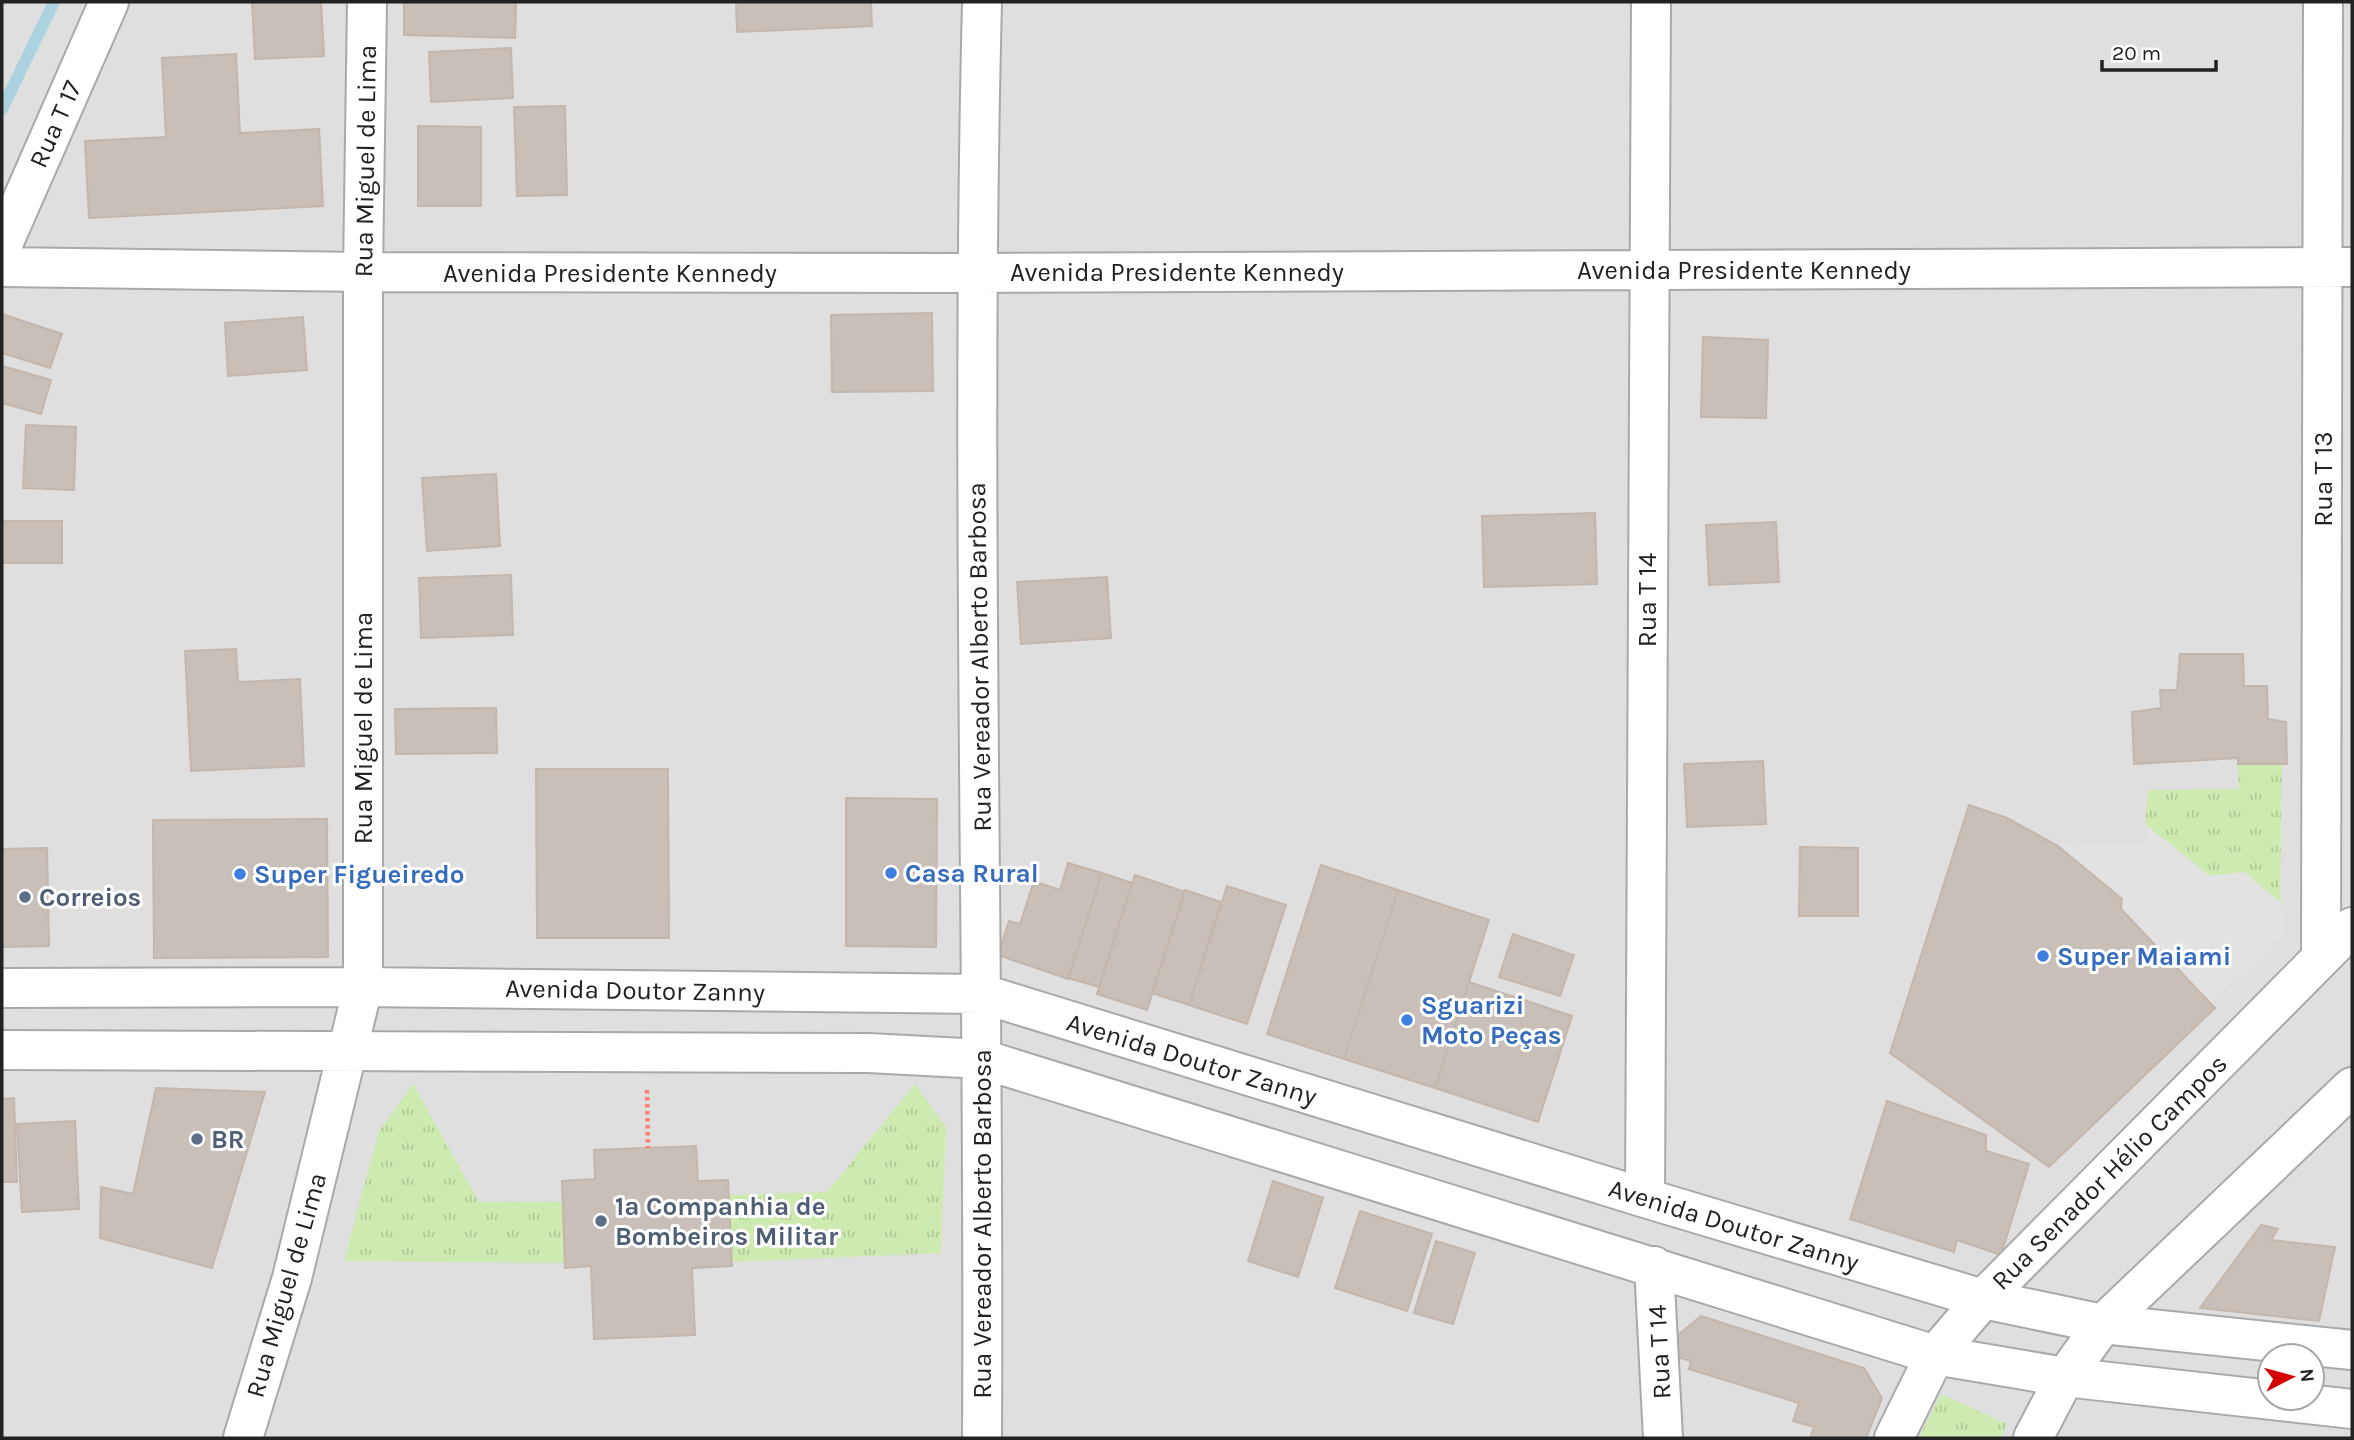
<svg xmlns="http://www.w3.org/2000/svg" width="2354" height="1440" font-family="Karla,sans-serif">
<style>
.residential{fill:#e0dfdf;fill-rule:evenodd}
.grass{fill:url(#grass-tufts)}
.parking{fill:#e2e2e2}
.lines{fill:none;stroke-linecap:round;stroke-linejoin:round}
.stream{stroke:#aad3df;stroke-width:12}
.building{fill:#c7bfb8;stroke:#c4b6ab;stroke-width:2}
.minor-casing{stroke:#a9a9a9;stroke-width:42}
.path{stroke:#fa8072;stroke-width:4.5;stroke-dasharray:3.5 3.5;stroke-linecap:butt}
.minor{stroke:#fff;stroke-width:38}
.shop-dot{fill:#3f7fe0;stroke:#fff;stroke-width:2.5}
.service-dot{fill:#5c6f8a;stroke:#fff;stroke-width:2.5}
.labels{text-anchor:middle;stroke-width:6;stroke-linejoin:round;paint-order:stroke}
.street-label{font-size:26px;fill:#222;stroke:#fff}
.shop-label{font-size:26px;font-weight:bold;fill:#366cbe;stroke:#fff;text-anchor:start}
.service-label{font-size:26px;font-weight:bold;fill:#4e5e75;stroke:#fff;text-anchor:start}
</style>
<defs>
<pattern id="grass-tufts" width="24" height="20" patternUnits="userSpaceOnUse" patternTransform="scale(1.75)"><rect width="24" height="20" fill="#cdebb0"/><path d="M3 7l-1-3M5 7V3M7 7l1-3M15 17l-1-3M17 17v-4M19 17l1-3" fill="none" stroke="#b0c997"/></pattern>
</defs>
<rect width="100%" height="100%" fill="#f2efe9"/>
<path class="residential" d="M2,2H2352V1438H2ZM2270,1356H2312V1398H2270Z"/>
<path class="grass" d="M2238,764L2282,765L2280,902L2244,872L2210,876L2145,824L2148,790L2239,789Z
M413,1084L479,1202H562L565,1263L344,1261L379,1131Z
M915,1084L946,1127L941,1253L732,1262L729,1195L827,1192Z
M1941,1394L2007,1424L2000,1438H1919Z"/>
<path class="parking" d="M2145,824L2210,876L2244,872L2280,902L2284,929L2281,940L2210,1003L2121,909L2122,899L2058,846L2147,844Z"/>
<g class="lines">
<path class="stream" d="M2,109L54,2"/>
</g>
<path class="building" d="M252,2H321L324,56L255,59Z
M404,2H516L515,38L404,35Z
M736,2H871L872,26L737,32Z
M511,48L513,98L431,102L429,52Z
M236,54L240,133L319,129L323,206L89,218L85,141L166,137L162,58Z
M565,106L567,195L517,196L514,107Z
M418,126L481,127V206H418Z
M932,313L933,391L832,392L831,315Z
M2,314L62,334L50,368L2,353Z
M303,317L307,370L228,376L225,323Z
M1703,337L1768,340L1766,418L1701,417Z
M2,366L51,380L41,414L2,403Z
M26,425L76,427L74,490L23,488Z
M496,474L500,546L427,551L422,478Z
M1595,513L1597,584L1484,587L1482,516Z
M2,521H62V563H2Z
M1776,522L1779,582L1709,585L1706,525Z
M511,575L513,635L421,638L419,578Z
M1107,577L1111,638L1021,644L1017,582Z
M236,649L238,682L300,679L304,766L191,771L185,651Z
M2180,654H2243L2244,686H2267L2268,719L2286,722L2287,764H2238V758L2134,764L2132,712L2161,708L2160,690H2177Z
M496,708L497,753L396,754L395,709Z
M1763,761L1766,824L1687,827L1684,764Z
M536,769H668L669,938H537Z
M846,798L937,799L936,947L846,946Z
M1969,805L2007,818L2058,846L2122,899L2121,909L2215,1008L2049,1167L1890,1053Z
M327,819L328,957L154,958L153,820Z
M1800,847L1858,848V916H1799Z
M47,848L49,946L2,947V849Z
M1068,863L1102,873L1068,979L998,955L1009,921L1020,924L1034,881L1060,890Z
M1321,865L1398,890L1344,1059L1267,1034Z
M1102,873L1132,883L1099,987L1068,978Z
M1135,875L1185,892L1147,1010L1097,994Z
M1227,886L1286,905L1247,1024L1189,1005Z
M1185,890L1221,902L1189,1005L1152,993Z
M1398,890L1489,920L1435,1088L1344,1059Z
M1513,934L1574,955L1560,996L1499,977Z
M1469,982L1572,1016L1538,1122L1435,1088Z
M156,1088L265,1092L212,1268L100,1238L101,1187L133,1194Z
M14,1098L17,1182H2V1099Z
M1887,1101L1986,1135V1151L2029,1164L2001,1255L1957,1240L1954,1252L1850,1219Z
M75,1121L79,1209L22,1212L17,1124Z
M696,1146L698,1181L728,1180L732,1266L692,1268L695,1335L594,1339L591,1266L565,1268L562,1181L595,1179L594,1150Z
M1273,1181L1323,1198L1298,1277L1248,1261Z
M1360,1211L1432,1234L1407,1311L1335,1288Z
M2261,1225L2278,1229L2271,1240L2335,1247L2319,1321L2200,1308Z
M1436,1241L1475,1253L1453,1324L1414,1313Z
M1701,1316L1864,1368L1882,1398L1866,1438H1810L1814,1427L1793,1421L1799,1403L1689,1369L1691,1361L1677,1357L1678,1335Z"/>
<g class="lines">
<defs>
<path id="minor" d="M2,246L109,2
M2,267L363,272L975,273L2352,267
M2321,956L2323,2
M2,988L363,987L983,994L1645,1198L1983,1299L2103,1324L2352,1350
M2,1050L868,1053L982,1059L1935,1355L2065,1377L2352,1409
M1645,1198L1651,2
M1654,1266L1663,1438
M243,1438L292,1278L363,987V272L367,2
M982,1438C985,959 970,480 982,2
M1894,1438L1935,1355L1983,1299L2352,927
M2033,1438L2065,1377L2103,1324L2352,1087"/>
</defs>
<use href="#minor" class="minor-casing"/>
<path class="path" d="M647,1090L648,1148"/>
<use href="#minor" class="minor"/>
</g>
<g class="shop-dot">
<circle cx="891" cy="873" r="7"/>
<circle cx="240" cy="874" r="7"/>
<circle cx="2043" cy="956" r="7"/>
<circle cx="1407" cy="1020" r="7"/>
</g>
<g class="service-dot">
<circle cx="25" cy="897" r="7"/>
<circle cx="197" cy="1139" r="7"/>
<circle cx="601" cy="1221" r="7"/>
</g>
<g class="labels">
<g class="street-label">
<text transform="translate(55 124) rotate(-66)" y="9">Rua T 17</text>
<text transform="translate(365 161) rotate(-89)" y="9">Rua Miguel de Lima</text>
<text x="1744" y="279">Avenida Presidente Kennedy</text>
<text x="1177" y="281">Avenida Presidente Kennedy</text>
<text x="610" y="282">Avenida Presidente Kennedy</text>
<text transform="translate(2323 479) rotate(-90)" y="9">Rua T 13</text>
<text transform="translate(1647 600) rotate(-90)" y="9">Rua T 14</text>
<text transform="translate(979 657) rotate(-91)" y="9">Rua Vereador Alberto Barbosa</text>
<text transform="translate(363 728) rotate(-90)" y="9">Rua Miguel de Lima</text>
<text transform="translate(635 990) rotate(1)" y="9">Avenida Doutor Zanny</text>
<text transform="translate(1192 1059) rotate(17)" y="9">Avenida Doutor Zanny</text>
<text transform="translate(2109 1172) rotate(-45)" y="9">Rua Senador Hélio Campos</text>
<text transform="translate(982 1224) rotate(-90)" y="9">Rua Vereador Alberto Barbosa</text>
<text transform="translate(1734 1225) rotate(17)" y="9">Avenida Doutor Zanny</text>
<text transform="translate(286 1285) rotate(-74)" y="9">Rua Miguel de Lima</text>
<text transform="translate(1659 1352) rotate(-93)" y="9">Rua T 14</text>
</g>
<g class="shop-label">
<text x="905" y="882">Casa Rural</text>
<text x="254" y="883">Super Figueiredo</text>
<text x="2057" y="965">Super Maiami</text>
<text x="1421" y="1014">Sguarizi<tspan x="1421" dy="30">Moto Peças</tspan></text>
</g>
<g class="service-label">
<text x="39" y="906">Correios</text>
<text x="211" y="1148">BR</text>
<text x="615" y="1215">1ª Companhia de<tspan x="615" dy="30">Bombeiros Militar</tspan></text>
</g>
</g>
<rect width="2354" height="1440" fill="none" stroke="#222222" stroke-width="7"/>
<g transform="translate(2291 1377) rotate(84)"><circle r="33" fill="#ffffff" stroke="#a7a7a7" stroke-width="2"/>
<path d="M0-5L12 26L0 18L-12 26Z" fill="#d40000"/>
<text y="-10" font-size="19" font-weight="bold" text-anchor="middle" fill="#222222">N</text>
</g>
<path d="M2102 60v10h114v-10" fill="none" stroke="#222222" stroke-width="3.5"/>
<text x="2112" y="60" font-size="21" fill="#222222" stroke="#ffffff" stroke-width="5" paint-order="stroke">20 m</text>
</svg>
